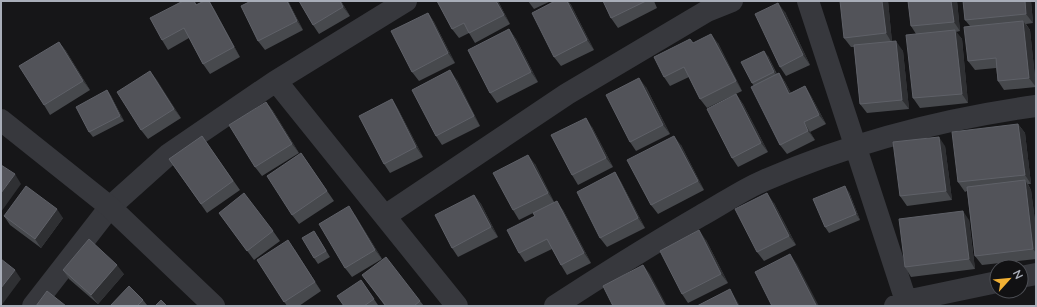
<svg xmlns="http://www.w3.org/2000/svg" width="1037" height="307" font-family="Lato,sans-serif">
<style>
.lines{fill:none;stroke-linecap:round;stroke-linejoin:round}
.minor{stroke:#37383d;stroke-width:22}
.tertiary{stroke:#37383d;stroke-width:22}
.wall{fill:#47494d}
.shaded-wall{fill:#2f3033}
.building{fill:#525359;stroke:#5f6168}
</style>
<rect width="100%" height="100%" fill="#161618"/>
<g class="lines">
<path class="minor" d="M808,1L906,301L910,306
M276,81L457,306
M385,216L567,94L707,11L732,1
M1021,277L1036,274
M33,306L110,207L169,154L276,81L406,1
M555,306C604,274 652,244 702,215C722,204 742,190 763,181C850,143 942,119 1036,106
M895,306L906,301L997,282"/>
<path class="tertiary" d="M1,120L110,207L214,306"/>
</g>
<path class="wall" d="M183,1H194L197,5L209,1L214,9L240,57L210,74L203,64L189,38L168,50L162,40Z
M251,1H288L303,30L265,50L258,41Z
M299,1H341L350,16L319,34L313,25Z
M437,1H498L510,24L475,43L469,33L459,38L452,29Z
M528,1H551L534,9Z
M555,1H568L571,5L594,50L561,66L554,57Z
M603,1H654L657,8L618,28L611,18Z
M888,1L892,42L903,51L909,109L867,113L860,104L854,47H851L844,38Z
M908,1H957L960,31L956,32L962,39L968,103L920,108L913,98L916,34L911,26Z
M963,1H1031L1033,23L1026,24L1030,30L1036,87L1004,90L998,81L996,68L975,70L968,61L970,26L965,20Z
M785,12L810,65L786,76L780,67Z
M428,13L434,22L455,63L419,81L412,72Z
M509,29L516,39L538,82L497,103L490,93Z
M690,39L693,43H718L742,91L707,108L700,99L689,77L670,86L664,77Z
M59,42L66,51L90,90L50,115L44,105Z
M768,56L777,74L779,73L785,82L791,93L805,86L811,96L826,124L810,132L815,140L787,154L780,145L754,86L752,83Z
M150,71L181,118L148,139L141,130Z
M457,80L480,126L442,145L436,136Z
M646,87L670,134L636,151L630,142Z
M107,90L111,96L124,121L93,137L89,132Z
M736,94L743,104L768,152L738,167L732,158Z
M392,99L398,109L423,157L390,173L384,164Z
M266,102L273,111L299,153L262,176L255,167Z
M1018,124L1025,133L1031,184H1028L1031,190L1036,229V259L982,265L975,256L967,191L965,192L958,182Z
M592,127L613,167L578,185L572,175Z
M202,136L240,190L207,213L169,159Z
M681,145L704,190L658,214L651,205Z
M945,146L952,200L907,206L900,196Z
M301,153L334,201L299,224L292,215Z
M535,164L554,202L563,210L591,263L567,275L561,265L552,249L525,262L519,253L535,216L533,213L519,220L513,210Z
M615,172L621,182L645,228L607,247L600,238Z
M849,192L860,220L829,233L825,227Z
M474,195L481,204L498,237L458,257L452,248Z
M774,203L796,245L764,261L757,252Z
M219,213L273,231L280,241L254,260Z
M355,215L382,259L352,277L345,268Z
M4,216L63,218L41,248L10,225Z
M969,220L975,269L911,277L905,267Z
M318,237L330,257L318,264L314,258Z
M706,240L728,283L688,303L682,294Z
M295,250L321,291L299,306H287L257,260Z
M63,270L124,274L98,304L69,279Z
M362,275L420,301L424,306H385Z
M361,280L378,305L376,306H344Z
M143,300L147,305V306H110Z"/>
<path class="shaded-wall" d="M209,1L214,9L240,57L234,47Z
M287,1H288L303,30L297,21Z
M340,1H341L350,16L343,7Z
M496,1H498L510,24L504,15Z
M567,1H568L571,5L594,50L587,40Z
M882,1H888L892,43L886,33Z
M951,1H957L960,31L954,22Z
M1025,1H1031L1033,23L1026,14Z
M778,3L785,12L810,65L803,55Z
M428,13L434,22L455,63L448,53Z
M1023,21L1030,30L1036,87L1029,78Z
M509,29L516,39L538,82L531,72Z
M955,30L962,39L968,103L962,94Z
M711,34L718,43L742,91L736,81Z
M896,41L903,51L909,109L902,100Z
M59,42L66,51L90,90L83,81Z
M764,51L768,56L778,78L774,72Z
M450,70L457,80L480,126L474,116Z
M150,71L157,80L181,118L174,109Z
M779,73L785,82L796,103L789,94Z
M639,78L646,87L670,134L663,125Z
M805,86L811,96L826,124L819,115Z
M107,90L111,96L124,121L120,116Z
M736,94L743,104L768,152L761,143Z
M392,99L398,109L423,157L416,147Z
M266,102L273,111L299,153L292,144Z
M586,118L592,127L613,167L606,158Z
M804,122L810,132L815,140L808,131Z
M1018,124L1025,133L1031,184L1025,175Z
M674,136L681,145L704,190L698,181Z
M939,137L945,146L952,200L946,191Z
M528,155L535,164L554,202L548,193Z
M615,172L621,182L645,228L638,218Z
M15,174L21,184L1,212V193Z
M1025,180L1031,190L1036,229V253L1033,249Z
M845,186L849,192L860,220L856,214Z
M767,193L774,203L796,245L789,236Z
M474,195L481,204L498,237L491,227Z
M557,201L563,210L591,263L584,253Z
M349,206L355,215L382,259L375,250Z
M57,209L63,218L41,248L35,239Z
M963,211L969,220L975,269L969,259Z
M699,230L706,240L728,283L721,274Z
M288,240L295,250L321,291L315,282Z
M790,254L797,264L819,306H817L816,305Z
M117,265L124,274L98,304L91,295Z
M643,265L650,274L667,306H665Z
M15,270L21,279L1,306V288Z
M730,289L736,299L740,306H738Z"/>
<path class="building" d="M183,1H194L196,5L204,1H209L234,47L203,64L184,28L162,40L150,18Z
M251,1H287L297,21L258,41L241,6Z
M299,1H340L343,7L313,25Z
M437,1H496L504,15L469,33L464,23L452,29Z
M555,1H567L587,40L554,57L532,13Z
M603,1H646L611,18Z
M840,1H882L886,33L844,38Z
M908,1H951L954,22L911,26Z
M963,1H1025L1026,14L965,20Z
M778,3L803,55L780,67L755,14Z
M428,13L448,53L412,72L391,31Z
M1023,21L1029,78L998,81L996,58L968,61L964,27Z
M509,29L531,72L490,93L468,50Z
M955,30L962,94L913,98L906,35Z
M711,34L736,81L700,99L684,67L664,77L654,57L690,39L693,43Z
M896,41L902,100L860,104L854,45Z
M59,42L83,81L44,105L19,66Z
M764,51L774,72L752,83L741,62Z
M450,70L474,116L436,136L412,90Z
M150,71L174,109L141,130L117,92Z
M779,73L789,94L805,86L819,115L804,122L808,131L780,145L751,87Z
M639,78L663,125L630,142L606,95Z
M107,90L120,116L89,132L76,107Z
M736,94L761,143L732,158L707,109Z
M392,99L416,147L384,164L359,116Z
M266,102L292,144L255,167L229,125Z
M586,118L606,158L572,175L551,135Z
M1018,124L1025,175L958,182L952,132Z
M202,136L233,181L201,204L169,159Z
M674,136L698,181L651,205L627,160Z
M939,137L946,191L900,196L893,142Z
M301,153L327,191L292,215L267,176Z
M528,155L548,193L513,210L493,173Z
M1,165L15,174L1,193Z
M615,172L638,218L600,238L577,192Z
M1025,180L1033,249L975,256L967,187Z
M26,186L57,209L35,239L4,216Z
M845,186L856,214L825,227L813,199Z
M244,193L273,231L247,251L219,213Z
M767,193L789,236L757,252L735,209Z
M474,195L491,227L452,248L435,215Z
M557,201L584,253L561,265L547,239L519,253L507,230L535,216L533,213Z
M349,206L375,250L345,268L319,224Z
M963,211L969,259L905,267L899,219Z
M699,230L721,274L682,294L660,251Z
M314,231L326,251L314,258L302,238Z
M89,239L117,265L91,295L63,270Z
M288,240L315,282L284,302L257,260Z
M790,254L816,305L814,306H772L755,272Z
M386,257L420,301L414,306H386L362,275Z
M1,259L15,270L1,288Z
M643,265L665,306H613L603,286Z
M361,280L374,299L364,306H344L337,296Z
M129,286L143,300L137,306H110Z
M730,289L738,306H697Z
M47,291L66,306H36Z
M161,300L167,306H155Z"/>
<rect width="1037" height="307" fill="none" stroke="#a8adb8" stroke-width="4"/>
<g transform="translate(1009 279) rotate(63)"><circle r="19" fill="#111113" stroke="#4d4f55"/>
<path d="M0-3L7 15L0 10L-7 15Z" fill="#f2b134"/>
<text y="-6" font-size="11" font-weight="bold" text-anchor="middle" fill="#a8adb8">N</text>
</g>
</svg>
